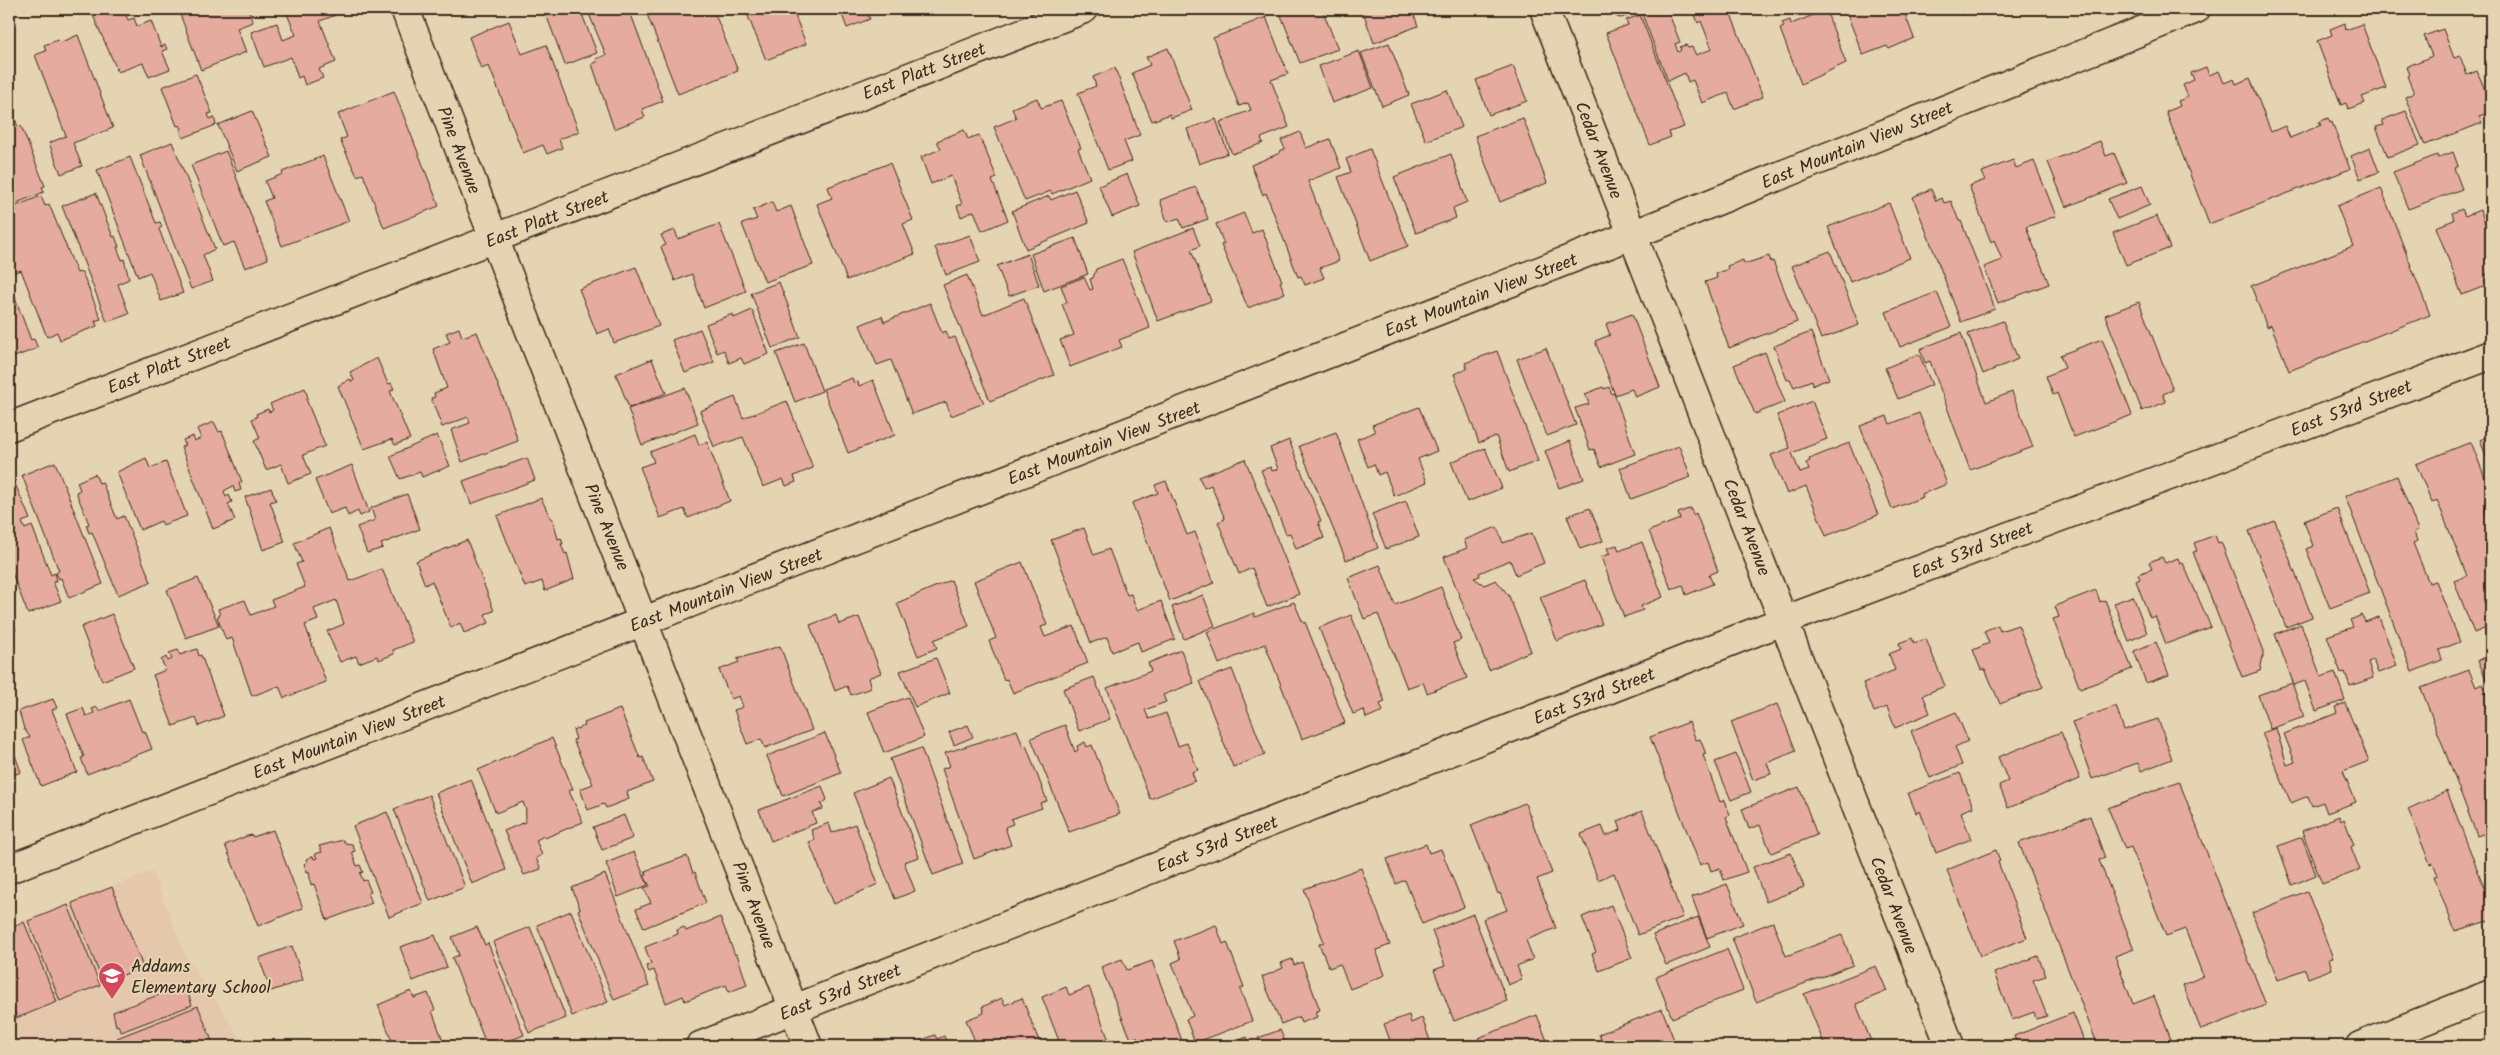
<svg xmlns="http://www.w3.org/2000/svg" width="2500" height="1055" font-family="Kalam,sans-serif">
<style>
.built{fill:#e5c8ac}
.building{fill:#e5ab9f;stroke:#3b2a1e}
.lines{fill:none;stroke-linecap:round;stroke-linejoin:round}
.minor-casing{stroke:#3b2a1e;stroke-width:31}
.minor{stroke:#e5d4b1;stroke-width:28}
.labels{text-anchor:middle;stroke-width:4;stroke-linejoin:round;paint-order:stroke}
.street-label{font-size:18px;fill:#3b2a1e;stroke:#e5d4b1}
.poi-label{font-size:18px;fill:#3b2a1e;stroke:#e5d4b1;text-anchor:start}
</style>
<rect width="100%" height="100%" fill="#e5d4b1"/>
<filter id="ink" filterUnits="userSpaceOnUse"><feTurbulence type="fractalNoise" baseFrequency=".02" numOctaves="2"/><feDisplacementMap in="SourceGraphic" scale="10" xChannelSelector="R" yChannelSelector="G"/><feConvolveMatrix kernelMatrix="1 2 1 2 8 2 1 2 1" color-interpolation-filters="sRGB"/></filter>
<g filter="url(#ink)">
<path class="built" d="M152,871L185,954L246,1046H9V927Z"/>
<path class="building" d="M97,9H123L128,20L134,18L137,26L151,21L161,47L165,45L167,49L162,51L170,69L149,77L143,63L118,72L91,11Z
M178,9H248L253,22L237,28L246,52L201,70Z
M285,9H351L320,21L336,62L319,69L323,78L305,85L302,76L298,78L291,57L264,67L251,32L277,23L283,40L296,35Z
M544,9H580L597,53L565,65Z
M587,9H629L663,101L642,109L645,117L614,129L592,64L597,62L596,59L606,55Z
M645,9H713L738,71L678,94Z
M745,9H805L794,13L806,44L766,60Z
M840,9H877L867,13L870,19L847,28Z
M1282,9H1322L1338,49L1300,63L1280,13L1283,11Z
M1362,9H1412L1418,26L1374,43Z
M1435,9H1451L1437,14Z
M1614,9H1648L1621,18L1617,17Z
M1655,9H1667L1680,42L1675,44L1678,52L1681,50L1680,47L1686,45L1688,48L1692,47L1696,55L1712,49L1701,21L1698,23L1693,9H1729L1763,97L1734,109L1728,93L1702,103L1693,80L1688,82L1685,73L1668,81L1642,14Z
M1740,9H1753L1742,14Z
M1845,9H1903L1914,38L1889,49L1887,46L1863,55Z
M1960,9H1979L1962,15Z
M1826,10L1846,63L1801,84L1780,29L1784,27L1782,23L1790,20L1791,24Z
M1640,15L1684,127L1669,132L1671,137L1650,145L1606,33L1628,25L1626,20Z
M1266,17L1288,74L1271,80L1289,127L1261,138L1263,143L1232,154L1220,122L1251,110L1248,103L1239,106L1213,38Z
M509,21L522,54L546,45L579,132L559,139L562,148L547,154L543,145L523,153L489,66L481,69L469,37Z
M2345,23L2346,30L2362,24L2386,88L2362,97L2365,103L2348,109L2346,103L2341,105L2317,41L2332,35L2330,29Z
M2443,29L2454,58L2460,56L2467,75L2477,71L2491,104V112L2479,116L2482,123L2425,145L2405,97L2414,93L2407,76L2409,75L2406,67L2432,56L2424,36Z
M78,35L113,128L73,143L82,166L61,174L49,143L66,136L35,55L46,51L44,45L58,40L59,43Z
M1389,43L1409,95L1382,106L1361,53Z
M1168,48L1192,110L1171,118L1170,114L1152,121L1132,73L1150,65L1146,57Z
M1359,51L1373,88L1332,103L1319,66Z
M1513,66L1527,101L1489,115L1476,80Z
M2206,67L2209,75L2219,71L2224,83L2234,79L2236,84L2250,78L2271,132L2285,126L2290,138L2321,125L2319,122L2328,118L2330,123L2332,122L2350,169L2209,224L2166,112L2180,106L2178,101L2188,97L2183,85L2194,80L2191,73Z
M1115,68L1140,135L1124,141L1132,161L1108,170L1078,93L1096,86L1093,77Z
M196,74L212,113L208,114L210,119L214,117L216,125L183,138L180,130L182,129L180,125L177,126L162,87Z
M1447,90L1462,127L1426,141L1411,104Z
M394,91L439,206L384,228L363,174L357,176L340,140L347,137L338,114Z
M1037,98L1041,108L1061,101L1081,148L1078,149L1090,178L1052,194L1051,191L1025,201L994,127L1016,118L1012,108Z
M9,102L18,127L21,126L45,186L42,187L44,192L9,206Z
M252,111L272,157L237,171L218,125Z
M2406,111L2420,145L2388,157L2376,127L2384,125L2382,120Z
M1523,118L1547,183L1500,202L1475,136Z
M1216,119L1228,153L1199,164L1187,129Z
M964,130L968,139L979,135L997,178L992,180L1008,220L982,231L974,211L961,217L957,206L962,204L951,176L931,184L921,157L941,149L937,141Z
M1300,132L1306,148L1330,139L1341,168L1308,181L1339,261L1320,268L1324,278L1305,285L1301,276L1298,277L1266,193L1263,195L1251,165L1280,153L1279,151L1285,149L1281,140Z
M2100,141L2106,156L2114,153L2127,183L2066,207L2048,162Z
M172,142L215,249L203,255L213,281L191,289L140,155Z
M2370,148L2379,172L2360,179L2351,156Z
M1370,149L1408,246L1370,261L1338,177L1351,172L1346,159Z
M226,151L268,259L245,268L234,242L223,246L191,165Z
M2453,152L2458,166L2454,168L2462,189L2408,209L2393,172L2437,155L2438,158Z
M1451,154L1467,202L1453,208L1456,218L1416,233L1394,177Z
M323,156L349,221L282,246L264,201L272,198L265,181L283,174L282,172Z
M130,157L156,223L160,222L162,227L159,229L183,293L161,301L150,272L138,277L97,170Z
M2013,160L2016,168L2034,161L2056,216L2026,227L2049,284L1998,303L1984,267L2002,260L1994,240L1991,242L1969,186L1985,180L1982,172Z
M890,163L913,220L903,224L915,254L847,280L817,204L832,198L828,187Z
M1127,174L1140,206L1112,217L1099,186Z
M2142,186L2150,205L2117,219L2108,199Z
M1196,187L1208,219L1183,228L1179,218L1167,222L1160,200Z
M2381,188L2430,315L2289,371L2271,325L2267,327L2251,286L2353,246L2337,206Z
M1931,189L1936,201L1942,198L1944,203L1951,201L1959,221H1961L1995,309L1961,322L1913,197Z
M1075,190L1089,223L1026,249L1012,211L1049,196L1051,200Z
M96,193L113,237L115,236L119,247H117L122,260L124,259L129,279L118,284L129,314L107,322L62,206Z
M41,196L45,206L49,204L77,273L82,272L101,319L95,321L97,326L60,340L57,332L47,337L21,270L15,272L9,255V221L15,218L11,208Z
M772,202L776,212L791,206L813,265L765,282L742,224L757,219L753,210Z
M1889,203L1910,258L1850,282L1828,227Z
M2462,209L2465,216L2480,210L2491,238V272L2486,274L2490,284L2462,295L2436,227L2454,220L2452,213Z
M1244,213L1252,233L1262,229L1282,281L1280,282L1285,293L1248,308L1221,245L1224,244L1216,224Z
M2157,216L2170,248L2126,265L2113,233Z
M719,224L746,291L704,308L692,274L675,281L661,247L666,245L661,235L675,230L678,239Z
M1193,228L1200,246L1191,250L1211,301L1158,321L1132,252Z
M970,235L980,262L946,275L935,247Z
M1075,238L1088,274L1044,291L1031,254Z
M1830,251L1859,325L1821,339L1792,266Z
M1028,254L1039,285L1009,296L997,266Z
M1769,256L1771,262L1773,261L1797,322L1729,348L1705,282L1717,278L1716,274L1728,269L1727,266L1743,260L1744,264Z
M1122,259L1150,328L1119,340L1122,347L1070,367L1060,340L1074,335L1062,304L1067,302L1061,286L1084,277L1090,290L1093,289L1090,279L1093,278L1096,269Z
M636,267L659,326L614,343L609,329L597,334L579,289Z
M967,275L983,315L1024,298L1054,375L990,401L943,285Z
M9,282L31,340L34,339L38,348L9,359Z
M779,282L800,337L772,348L751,293Z
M1937,292L1951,327L1900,347L1886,312Z
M2139,302L2173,390L2163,394L2166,402L2142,411L2105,315Z
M930,303L942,333L946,331L949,339L955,337L984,403L951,416L946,402L912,414L891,360L877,365L860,325L882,316L884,322Z
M752,310L769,354L744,364L741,358L729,363L724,350L717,353L706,324L733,314L734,318Z
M1632,314L1660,387L1635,397L1632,389L1615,395L1595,341L1610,335L1606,324Z
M2003,321L2018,359L1983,374L1968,334Z
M459,328L462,337L477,332L508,410L518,441L462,462L451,430L470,423L468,417L442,427L431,398L435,397L434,393L447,388L433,349L450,342L446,333Z
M700,329L714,362L685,373L672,340Z
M1811,332L1829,379L1813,385L1812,380L1794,387L1790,379L1787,380L1774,346Z
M1961,333L1986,402L2012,392L2033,447L1970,470L1930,361L1925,363L1920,349Z
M2102,339L2132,415L2074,437L2057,393L2053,395L2046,376L2065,368L2060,355Z
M804,343L822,391L795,402L776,353Z
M1546,348L1576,425L1547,436L1517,359Z
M1497,351L1538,461L1509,472L1496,436L1479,443L1454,374L1467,369L1465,363Z
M1765,352L1785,402L1755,414L1734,365Z
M1919,354L1932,385L1898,399L1885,368Z
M377,358L388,384L391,383L394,389L390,391L410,439L395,445L392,439L364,449L338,386L350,379L352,382L354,380L350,372Z
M652,359L666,393L629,408L616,374Z
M852,378L854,383L858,382L859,386L873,380L895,435L848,453L823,389Z
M1603,387L1604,389L1609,387L1612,394L1614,393L1635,454L1601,467L1594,449L1590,450L1575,408L1589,404L1585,394Z
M305,388L308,398L306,399L325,446L303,455L311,474L288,483L281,464L266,470L254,441L260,438L252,419L257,417L256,414L268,409L269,412L273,410L270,404Z
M685,388L698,423L642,445L628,409Z
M735,397L743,418L787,401L813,468L794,476L796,482L786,486L783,479L763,487L743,437L714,447L700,411Z
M1812,401L1827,439L1792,453L1800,473L1809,470L1806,463L1810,461L1809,459L1849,443L1878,515L1826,536L1806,486L1787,494L1771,455L1790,448L1777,415Z
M1419,407L1437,451L1418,459L1427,482L1394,496L1385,472L1378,475L1374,464L1368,467L1357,439L1375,432L1372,425Z
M1919,413L1947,484L1922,494L1923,497L1892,509L1860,426L1887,416L1890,424Z
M214,422L219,432L222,431L242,482L239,483L241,490L235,492L233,486L224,491L226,497L229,495L232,502L228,504L235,520L213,529L181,447L185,445L183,440L193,436L195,441L201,438L197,429Z
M1336,432L1378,548L1346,560L1299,446Z
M695,434L699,445L707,442L730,501L688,518L684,509L660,518L640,467L654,462L650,452Z
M437,435L450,466L422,477L420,472L400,479L390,456Z
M2491,435V469L2480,440Z
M1289,440L1321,521L1318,522L1324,538L1296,549L1290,533L1286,534L1261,470L1271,467L1272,471L1278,469L1270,448Z
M1570,441L1584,479L1559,488L1545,451Z
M2471,442L2491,493V508L2485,510L2491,528V626L2474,633L2454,581L2467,576L2437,500L2432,503L2416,464Z
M1679,446L1691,477L1631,499L1620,468Z
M1485,448L1502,488L1467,502L1451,462Z
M146,458L150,468L166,462L187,516L163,525L161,521L140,530L117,472Z
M527,458L535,480L471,504L463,481Z
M1245,459L1299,594L1267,607L1252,568L1239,574L1218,522L1225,519L1211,485L1204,488L1199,477Z
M55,462L103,584L69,598L61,578L59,579L56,573L59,571L22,475Z
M352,465L369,512L360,516L358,511L348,516L345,508L329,514L315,480Z
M95,474L99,483L102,482L117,519L124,516L151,582L118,595L92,532L89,533L86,525L89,524L76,492L80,490L77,482Z
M2397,476L2418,530L2414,532L2417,541L2413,543L2429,583L2436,581L2460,642L2439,650L2442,660L2412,672L2345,496Z
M13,479L30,519L22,522L25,529L32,526L51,575L55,573L57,581L53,582L61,601L28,614L9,565V481Z
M1166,481L1187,535L1195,532L1214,583L1170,601L1132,503L1158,493L1155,485Z
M271,488L276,500L270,502L285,542L263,550L245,497Z
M407,494L420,529L381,544L383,548L367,553L357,527L375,520L371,508Z
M541,498L551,519H553L558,539L561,538L563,544H561L565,554L567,553L574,579L545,591L542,581L525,587L497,516Z
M1406,501L1419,537L1386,549L1372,514Z
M1590,508L1603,541L1580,549L1567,516Z
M1691,508L1693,515L1696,513L1718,571L1709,575L1713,584L1686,595L1683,585L1671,589L1649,531L1680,519L1678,513Z
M2337,508L2370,593L2330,608L2306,549L2313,546L2304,521Z
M2275,521L2312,617L2286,627L2249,531Z
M1497,527L1503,543L1532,533L1544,563L1516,575L1510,560L1479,573L1480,576L1474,578L1484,585L1496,580L1509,596L1531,651L1489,670L1444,557L1467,548L1464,540Z
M329,528L350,581L382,569L413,642L393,650L394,654L379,660L377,656L359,663L356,656L340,662L327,631L344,624L336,600L314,609L318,620L305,625L326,682L284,698L279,686L252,696L232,638L226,640L217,617L220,615L218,609L245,600L251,615L274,606L271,600L305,587L296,564L302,562L294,543Z
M1084,528L1094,555L1109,549L1127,595L1131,594L1137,610L1161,601L1175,639L1141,652L1138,642L1112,652L1107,637L1091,643L1051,540Z
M2215,535L2218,543L2221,542L2264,651L2260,671L2242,677L2193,552L2197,551L2194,543Z
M467,540L494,611L485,614L489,623L464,633L460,623L451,628L432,581L425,585L416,561Z
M1642,542L1663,597L1641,606L1643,610L1624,617L1601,557L1610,554L1607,548L1617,545L1619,551Z
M2162,557L2165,563L2178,558L2180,564L2183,563L2211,627L2166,644L2155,616L2150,618L2136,581L2140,579L2138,574L2152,569L2149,562Z
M1022,562L1047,625L1041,627L1045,637L1074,626L1088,663L1013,693L1007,679L1004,680L989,641L996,638L974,581Z
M1380,565L1395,605L1441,587L1461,640L1453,643L1467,678L1427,693L1423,682L1407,688L1378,614L1364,619L1348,578Z
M198,578L219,626L186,638L167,590Z
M951,580L969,626L934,640L937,648L918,656L897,603Z
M1585,580L1602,624L1557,641L1540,597Z
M2096,590L2100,602L2105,600L2132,669L2080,689L2053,619L2059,617L2055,606Z
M1203,595L1215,626L1184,639L1172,607Z
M2133,596L2147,633L2129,641L2114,603Z
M1294,602L1303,623L1305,622L1345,723L1302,739L1265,644L1219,664L1207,632L1254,613L1255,617Z
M9,612L16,630L9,633Z
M112,614L134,668L102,681L81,627Z
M836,615L839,624L859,617L881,673L868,678L871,688L851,695L847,686L835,691L810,625Z
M1351,615L1385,702L1380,704L1383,711L1366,718L1364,710L1353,714L1319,628Z
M2362,615L2365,622L2379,617L2397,666L2378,673L2373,660L2368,662L2373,678L2350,686L2345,672L2341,673L2327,636L2353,627L2350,620Z
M2301,624L2321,677L2335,672L2345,700L2316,711L2305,681L2294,685L2275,634Z
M1998,625L2000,631L2018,625L2043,687L2000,704L1985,669L1981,670L1973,650L1989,643L1984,631Z
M1912,638L1914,643L1926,639L1945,686L1923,695L1930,713L1895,728L1887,707L1874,712L1863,683L1895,670L1889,654L1901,649L1899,643Z
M2156,642L2169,675L2146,683L2134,651Z
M780,646L812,730L765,748L761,739L747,744L734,710L743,707L739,696L731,699L719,670L739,662L737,659Z
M197,649L199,656L201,655L224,716L199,726L196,718L173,726L153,675L166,670L161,660L166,657L168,661L172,659L169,653L178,650L180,655Z
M1181,650L1194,683L1163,695L1166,702L1145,710L1149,719L1166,713L1178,746L1187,743L1198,770L1192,772L1195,781L1150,799L1107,688L1151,671L1148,663Z
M2491,655V691L2478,660Z
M936,658L950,693L915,707L900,671Z
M1232,669L1265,755L1233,767L1200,681Z
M2469,670L2476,687L2482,684L2491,707V715L2487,717L2491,727V845L2486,833L2477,836L2421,688Z
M1094,677L1110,719L1079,731L1063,689Z
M2292,683L2304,717L2270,729L2258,695Z
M908,697L924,737L884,753L868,712Z
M53,699L57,708L52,710L77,772L41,786L23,740L30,737L24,729L19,711Z
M129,699L142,732L145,731L152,749L87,774L81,758L84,757L67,714L83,708L86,716L94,713L92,709L97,707L99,711Z
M2345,703L2369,761L2343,771L2356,802L2327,813L2323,802L2312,806L2308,796L2291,803L2262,733L2276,728L2287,765L2295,762L2284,734L2337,713L2335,707Z
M1777,704L1796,751L1767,763L1771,774L1753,780L1731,722Z
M2116,706L2124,730L2158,719L2172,759L2141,771L2138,763L2092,779L2072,722Z
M620,709L640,758L643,757L653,782L627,792L629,799L606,808L604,804L588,810L580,789L593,784L573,740L576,739L573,730L585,726L584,723Z
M1956,712L1968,741L1955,747L1962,765L1930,778L1911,731Z
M9,721L13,734L9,735Z
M1689,722L1696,740L1700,739L1706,754L1703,755L1720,802L1725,800L1730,815L1726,817L1747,872L1724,880L1720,868L1711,871L1708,862L1700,865L1650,737Z
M968,725L973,737L954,745L949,732Z
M1065,725L1075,752L1078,750L1077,746L1085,742L1087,747L1092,745L1120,814L1069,832L1031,738Z
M1017,730L1023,746L1026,745L1047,801L1040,803L1042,808L1011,819L1013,824L1005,827L1011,845L974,859L942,769L950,766L945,753Z
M2061,732L2080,779L2008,808L1999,785L2008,781L1998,757Z
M825,733L841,773L783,796L767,756Z
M9,738L21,772L9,777Z
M552,738L573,789L569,791L583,822L545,838L544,836L536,840L542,855L536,858L541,869L524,875L504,831L525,822L526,810L523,802L496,813L478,770Z
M921,748L963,864L933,875L890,759Z
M1736,754L1751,792L1731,800L1715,762Z
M1960,773L1973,807L1961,812L1971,839L1936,853L1920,811L1916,813L1908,793Z
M889,778L919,857L904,862L915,891L895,899L853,793Z
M471,779L506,870L472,884L436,793Z
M2179,781L2266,1005L2201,1030L2183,985L2203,976L2185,929L2166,936L2131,847L2125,849L2108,808Z
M822,786L827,800L821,804L823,809L812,812L816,823L771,841L759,810Z
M1799,787L1817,835L1771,853L1760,825L1749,829L1742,809Z
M2447,791L2491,905V920L2455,931L2434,876L2438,875L2433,863L2430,864L2408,809Z
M429,795L465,887L430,901L394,809Z
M1525,803L1552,873L1537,879L1556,928L1526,940L1533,959L1517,966L1522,979L1508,985L1483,919L1507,910L1500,893L1498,894L1471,825Z
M1642,811L1683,917L1638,935L1614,873L1598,880L1581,834L1602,826L1606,836L1621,830L1618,821Z
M387,812L423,903L389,917L353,826Z
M624,815L633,838L602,850L593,827Z
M2090,816L2105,858L2099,860L2134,949L2115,956L2133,1004L2154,996L2172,1042L2161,1046H2098L2019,843Z
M2339,816L2341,821L2344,819L2354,845L2351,847L2360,870L2322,884L2302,831Z
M829,823L832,833L855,824L878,884L834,904L809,842L815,840L811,830Z
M273,830L303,908L258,926L225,845L247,836L252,835L253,837Z
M2302,837L2316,875L2292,885L2278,846Z
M343,840L345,843L352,844L355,851L352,852L357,866L360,865L363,872L360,873L363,881L366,880L371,892L368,893L372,903L327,920L314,884L311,885L309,871L307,872L304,864L307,862L306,859L313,856L314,859L317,858L315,854L322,852L319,846Z
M1426,844L1429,853L1441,849L1464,907L1422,924L1405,880L1396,884L1387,859Z
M1996,850L2000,861L1998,862L2027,938L1980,956L1947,870Z
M634,852L648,885L618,897L606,863Z
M1791,853L1804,887L1766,902L1753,867Z
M687,856L693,873L695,872L706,903L644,928L636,909L651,903L644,888L650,886L644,876L647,875L645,871Z
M1361,868L1390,945L1376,950L1385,975L1350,989L1340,964L1329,968L1319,944L1324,942L1304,889Z
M605,874L649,986L614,1000L578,910L580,909L572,888Z
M1727,884L1743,924L1707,938L1692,897Z
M112,887L143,967L103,983L72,903Z
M2307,891L2333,958L2329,959L2332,969L2308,978L2305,969L2278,980L2252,913Z
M68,905L100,985L60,1001L28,921Z
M1611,905L1632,958L1599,971L1592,954L1596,952L1582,917Z
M571,911L608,1002L572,1016L537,925Z
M1473,914L1507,1001L1454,1021L1434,970L1445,966L1432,931Z
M720,917L735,955L737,954L747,985L729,992L726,985L685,1001L683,996L666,1003L654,970L649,972L646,966L651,964L645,947L678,934L677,930L684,927L686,931Z
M1698,917L1710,947L1666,965L1653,935Z
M24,922L57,1002L17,1018L9,998V929Z
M1773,922L1786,956L1842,935L1853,965L1756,1002L1732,938Z
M1216,925L1223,944L1227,942L1244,987L1240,989L1252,1021L1195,1043L1186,1019L1193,1016L1172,963L1181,959L1174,941Z
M477,927L485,945L488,943L524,1035L495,1046H487L452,958L459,955L452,937Z
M530,927L566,1018L529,1033L493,942Z
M435,935L447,967L413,981L400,947Z
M292,946L303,980L271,991L259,958Z
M1727,949L1743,990L1672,1018L1656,977Z
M2038,956L2046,976L2033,980L2047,1016L2036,1019L2034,1012L2012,1020L1994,973Z
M1122,959L1127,970L1152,961L1184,1046H1141L1137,1037L1131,1039L1101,967Z
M1292,959L1294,965L1302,962L1320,1010L1315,1012L1317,1017L1301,1023L1299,1017L1281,1024L1262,977L1283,968L1281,963Z
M1876,966L1887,991L1856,1004L1873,1046H1825L1804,994Z
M185,985L192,1005L121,1032L118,1025L116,1026L113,1012Z
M1066,987L1069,995L1089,987L1111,1046H1061L1042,997Z
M411,991L414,998L428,993L435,1010L432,1011L445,1046H394L378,1005Z
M1002,998L1005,1005L1022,998L1041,1046H977L966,1020L984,1013L982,1007Z
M198,1006L214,1046H121L117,1038Z
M1662,1009L1676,1045L1603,1046L1599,1034Z
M2073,1013L2086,1046H2018L2014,1036Z
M1409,1015L1411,1023L1422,1018L1432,1046H1392L1384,1024Z
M1537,1015L1549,1046H1482L1478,1038Z
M1280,1030L1287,1046H1261L1258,1038Z
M935,1035L937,1039L944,1036L948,1046H907Z
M1247,1037L1251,1046H1224Z
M1355,1041L1357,1046H1340Z"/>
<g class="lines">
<defs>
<path id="minor" d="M405,9L808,1046
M1544,9L1950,1046
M9,427L1084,9
M9,869L1632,235L2196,9
M700,1046L1783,621L2491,355
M2360,1046L2491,994"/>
</defs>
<use href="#minor" class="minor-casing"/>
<use href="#minor" class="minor"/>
</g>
</g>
<defs>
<symbol id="school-pin" viewBox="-11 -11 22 30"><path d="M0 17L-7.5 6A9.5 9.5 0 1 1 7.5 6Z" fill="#d1495b" stroke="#e5d4b1"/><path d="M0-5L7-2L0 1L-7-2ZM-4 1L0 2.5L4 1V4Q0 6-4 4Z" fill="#fff"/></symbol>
</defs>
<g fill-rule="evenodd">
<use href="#school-pin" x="96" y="960" width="32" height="43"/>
</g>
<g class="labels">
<g class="street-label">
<text transform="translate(924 71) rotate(-21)" y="6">East Platt Street</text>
<text transform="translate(1857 145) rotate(-22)" y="6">East Mountain View Street</text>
<text transform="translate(459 150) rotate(69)" y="6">Pine Avenue</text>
<text transform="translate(1599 150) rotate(69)" y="6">Cedar Avenue</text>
<text transform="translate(547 219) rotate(-21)" y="6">East Platt Street</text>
<text transform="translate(1481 295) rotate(-21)" y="6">East Mountain View Street</text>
<text transform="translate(169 365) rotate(-21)" y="6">East Platt Street</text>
<text transform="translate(2351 408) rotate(-21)" y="6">East 53rd Street</text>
<text transform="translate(1104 443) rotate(-21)" y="6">East Mountain View Street</text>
<text transform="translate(607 527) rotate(68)" y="6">Pine Avenue</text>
<text transform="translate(1747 527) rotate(69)" y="6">Cedar Avenue</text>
<text transform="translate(1972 550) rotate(-21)" y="6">East 53rd Street</text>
<text transform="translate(726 590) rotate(-21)" y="6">East Mountain View Street</text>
<text transform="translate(1594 696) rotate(-21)" y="6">East 53rd Street</text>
<text transform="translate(349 737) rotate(-21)" y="6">East Mountain View Street</text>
<text transform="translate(1217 844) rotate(-21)" y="6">East 53rd Street</text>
<text transform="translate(754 905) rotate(69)" y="6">Pine Avenue</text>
<text transform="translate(1894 905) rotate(69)" y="6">Cedar Avenue</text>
<text transform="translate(840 992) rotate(-21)" y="6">East 53rd Street</text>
</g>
<g class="poi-label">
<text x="131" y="972">Addams<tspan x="131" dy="21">Elementary School</tspan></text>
</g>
</g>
<rect width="2500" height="1055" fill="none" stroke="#e5d4b1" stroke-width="30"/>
<rect x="15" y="15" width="2470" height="1025" fill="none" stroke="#3b2a1e" stroke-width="2" filter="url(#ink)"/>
</svg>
